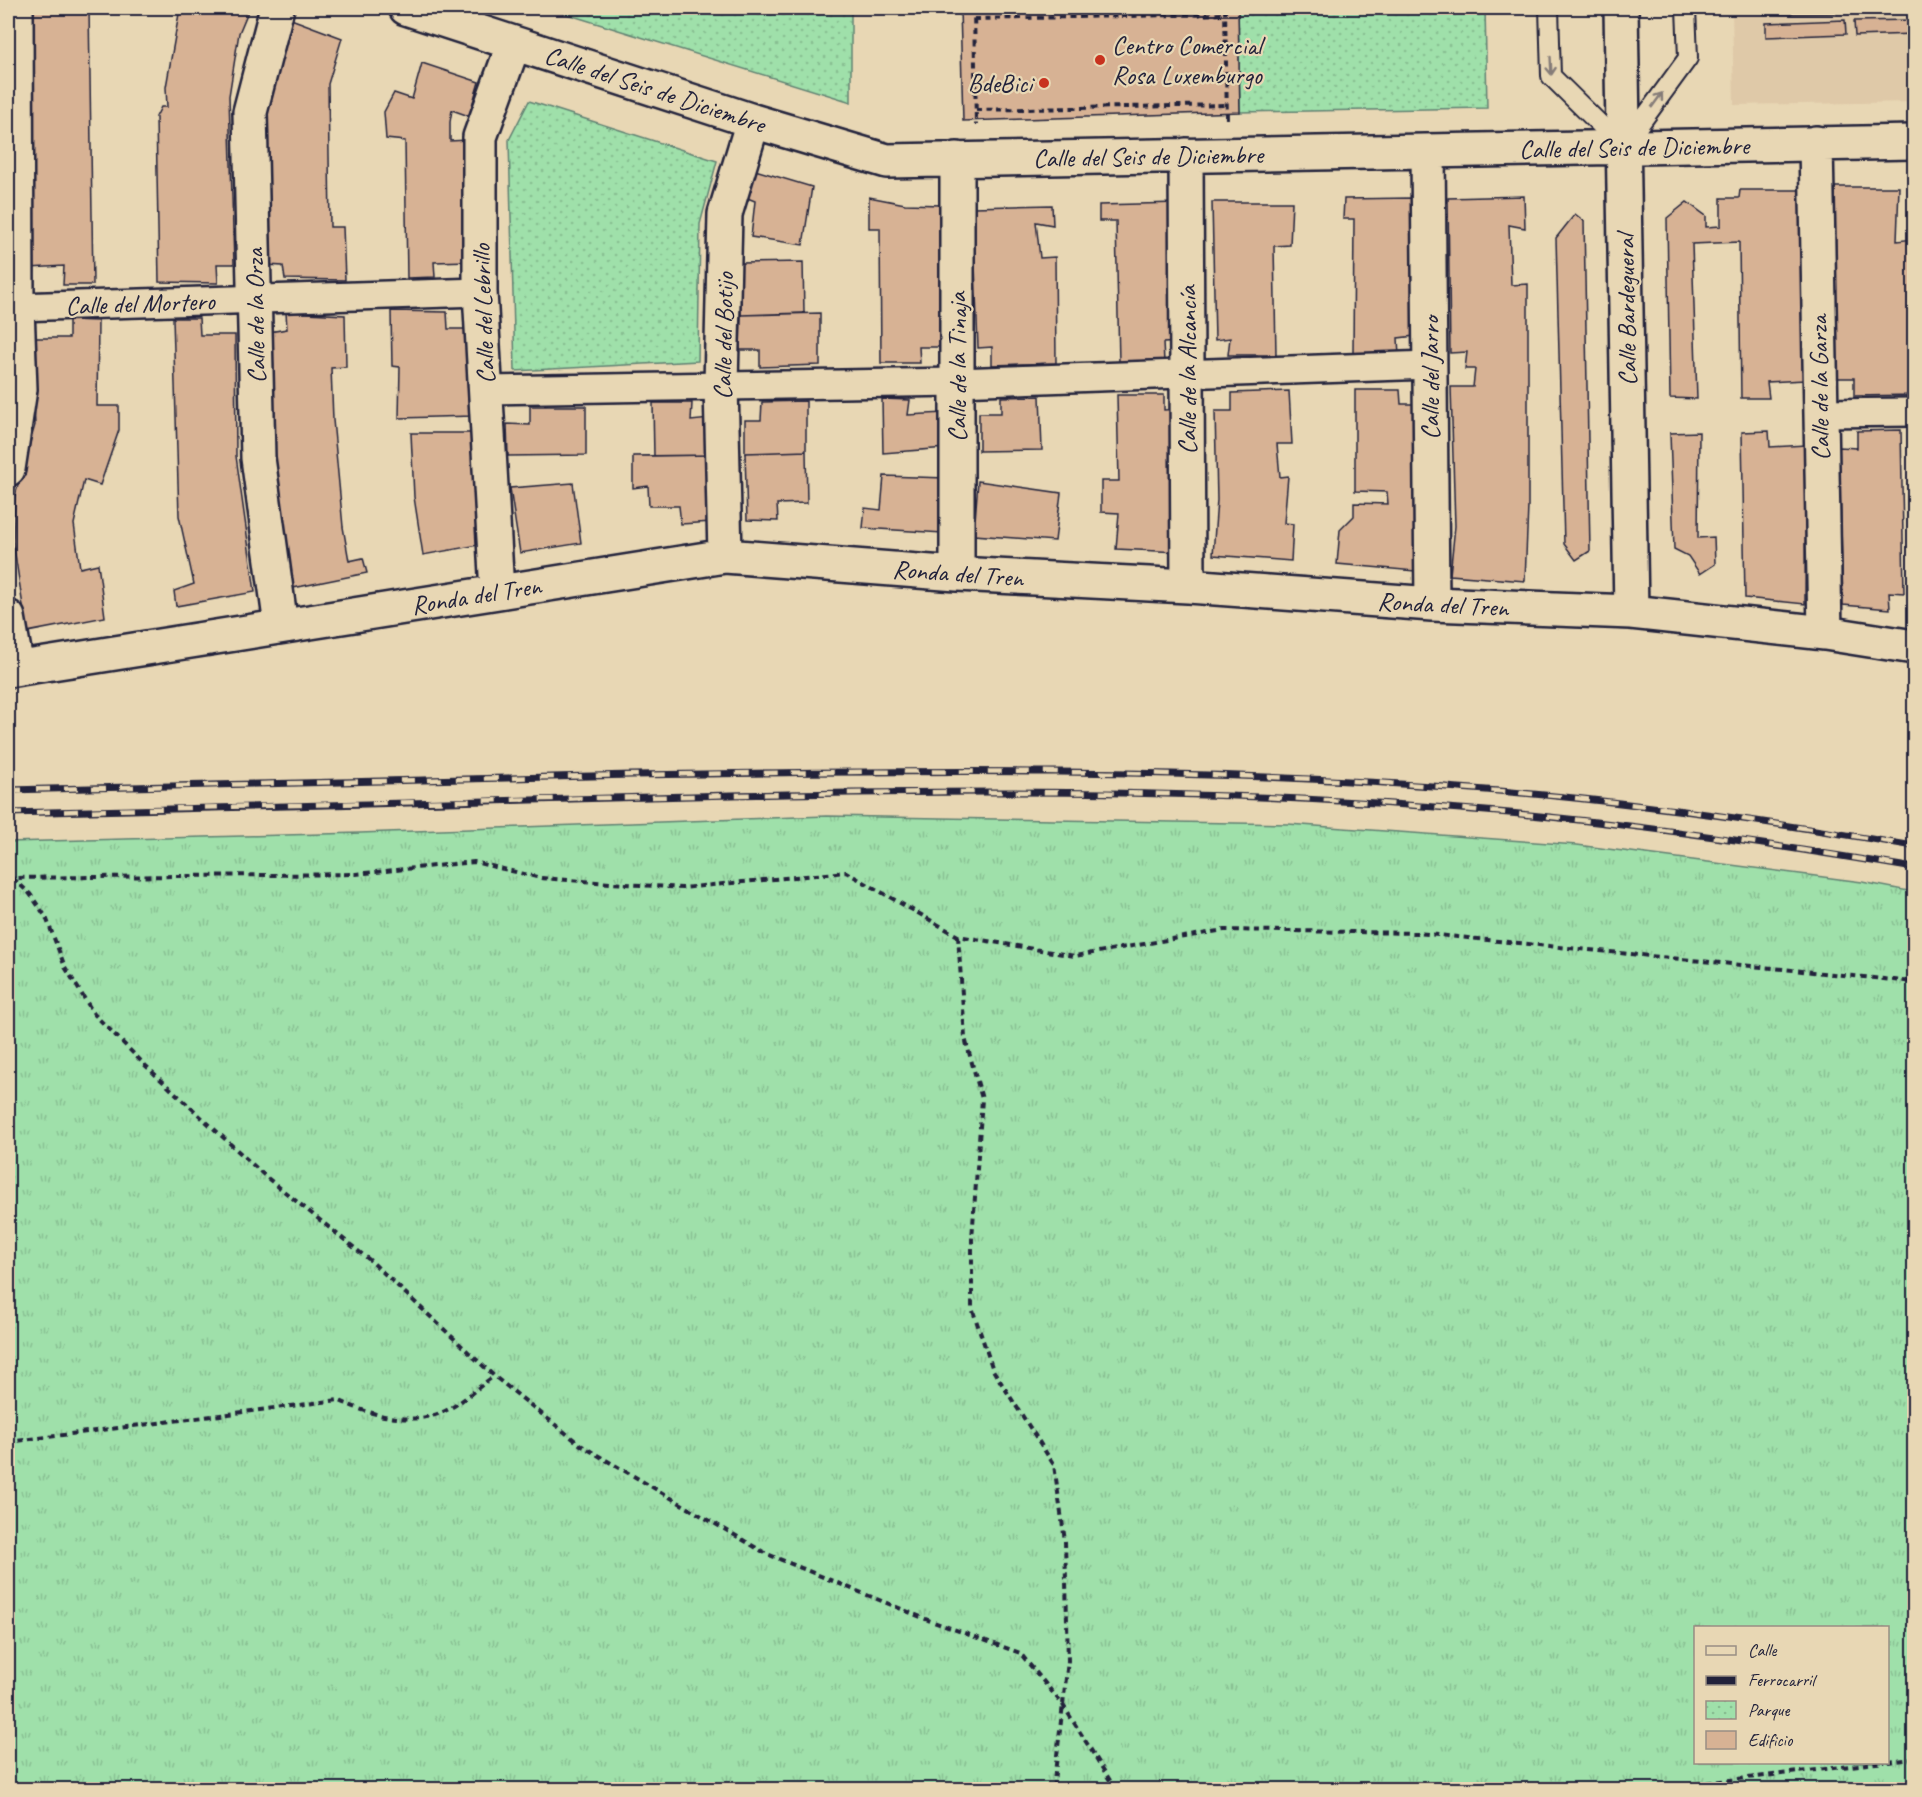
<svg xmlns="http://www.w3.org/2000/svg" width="1922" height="1797" font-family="Caveat,sans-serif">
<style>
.built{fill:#dfc9a8}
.grass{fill:url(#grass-tufts);stroke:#608172;stroke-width:1.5;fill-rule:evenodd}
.park{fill:url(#park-dots);stroke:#608172;stroke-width:1.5}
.building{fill:#d7b294;stroke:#22223b;stroke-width:1.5}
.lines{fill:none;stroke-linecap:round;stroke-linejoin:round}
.service-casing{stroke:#22223b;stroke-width:22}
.pedestrian-casing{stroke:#22223b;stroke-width:32}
.minor-casing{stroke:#22223b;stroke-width:38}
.path{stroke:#22223b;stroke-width:4;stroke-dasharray:6 4.5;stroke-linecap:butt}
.service{stroke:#e8d7b4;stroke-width:18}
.pedestrian{stroke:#e8d7b4;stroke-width:27}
.minor{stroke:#e8d7b4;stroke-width:33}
.rail-casing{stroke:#22223b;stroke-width:7}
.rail{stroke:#e8d7b4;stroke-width:4.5;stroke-dasharray:14;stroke-linecap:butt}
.oneway{stroke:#857c78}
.poi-dot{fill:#c8321e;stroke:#e8d7b4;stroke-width:2}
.labels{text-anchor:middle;stroke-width:4.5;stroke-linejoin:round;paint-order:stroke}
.poi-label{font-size:26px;fill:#22223b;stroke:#e8d7b4;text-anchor:start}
.street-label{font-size:26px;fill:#22223b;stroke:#e8d7b4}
</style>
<defs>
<pattern id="grass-tufts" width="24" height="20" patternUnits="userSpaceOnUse" patternTransform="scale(1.5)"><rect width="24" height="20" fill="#9fe0aa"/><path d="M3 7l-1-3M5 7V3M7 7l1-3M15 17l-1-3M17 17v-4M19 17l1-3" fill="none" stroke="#89c093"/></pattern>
<pattern id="park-dots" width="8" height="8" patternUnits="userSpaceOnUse" patternTransform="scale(1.5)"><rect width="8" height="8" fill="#9fe0aa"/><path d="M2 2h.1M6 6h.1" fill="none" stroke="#89c093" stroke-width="1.8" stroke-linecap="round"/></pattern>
</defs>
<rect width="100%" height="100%" fill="#e8d7b4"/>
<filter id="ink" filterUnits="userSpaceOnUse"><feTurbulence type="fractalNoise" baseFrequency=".0167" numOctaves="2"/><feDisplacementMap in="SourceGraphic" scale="12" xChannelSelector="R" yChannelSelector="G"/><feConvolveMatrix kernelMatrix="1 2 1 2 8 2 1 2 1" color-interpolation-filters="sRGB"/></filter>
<g filter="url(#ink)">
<path class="built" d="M1732,8H1914V102L1734,105Z"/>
<path class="grass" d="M827,816L1288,824L1577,845L1862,882L1914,892V1789H8V842L360,833ZM1696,1628H1888V1762H1696Z"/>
<path class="park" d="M547,8H851V102Z
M1238,8H1485L1487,108L1240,112Z
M529,101L717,161L700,224L698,361L515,371L509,140Z"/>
<path class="building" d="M24,8H89L93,285H63L64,266L29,268Z
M180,8L249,9L239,33L229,96L234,264H217L218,283L159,282L156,117L161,107H167L166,87Z
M960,8H1238L1240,112L963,121Z
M1764,8H1914V12L1764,14Z
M283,16L342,38L328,84L330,227H343L345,280L285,279L283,266L267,265V91Z
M1845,20L1846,34L1766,37V23Z
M1914,20V34L1855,36L1854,21Z
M422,63L479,82L469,116L452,110L450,122V141L468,140L470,261L434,262L435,277L407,278L405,141L386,139L384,112L394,93L412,99Z
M755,170L812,187L803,245L751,237L755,201L745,197Z
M1835,187H1899L1897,241L1914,239V395L1854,396V378H1837Z
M1740,190H1801L1805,380L1767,382L1769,398H1741L1739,242L1692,244L1697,399L1670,398L1667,218L1687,202L1706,216V227L1721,226V198H1739Z
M1524,196L1525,228L1509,225L1511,285L1528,284V506L1525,581L1450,575L1455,526L1451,387H1473L1475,369H1465L1467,352L1450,353L1448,198Z
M869,197L905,204L941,205L944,347H919L920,363H881L880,228H869Z
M1412,198L1415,336L1398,338L1399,356L1353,355L1354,219H1343L1344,199Z
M1212,202H1292L1290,245L1274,246L1276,355H1228L1230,338L1215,340Z
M1178,203L1182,342L1163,343L1164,362L1119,363L1116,221H1099V205Z
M1052,205L1053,225L1036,222L1040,258L1055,257L1056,363L992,365V347L978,348L973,207Z
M1575,214L1584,221L1590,551L1576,560L1564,544L1556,238Z
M803,262L804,313L741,315L740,263Z
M391,311L447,312L448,329H472L473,416L399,418L400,367L392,366Z
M286,312L345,315L346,367L331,368L333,420L343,527L349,561L363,558L367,573L288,589L271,454L269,332L287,329Z
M820,313V365L760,367V350H740L741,315Z
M173,318H199L200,335H235L236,456L255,592L176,606L174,591L194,584L179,516Z
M69,320L98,321L97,406H119V430L100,485L84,480L74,524L80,568L98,564L105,617L27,632L13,541L15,496L35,425L31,338H69Z
M1355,390H1400L1401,404H1418L1421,503L1415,571L1337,564L1340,530L1354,516V503L1388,504L1387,492L1355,491Z
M1289,391L1292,444H1277L1280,477L1288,476L1284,523L1293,524L1291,561L1213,555L1217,500L1215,411H1232V393Z
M1117,395H1164V410L1181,409L1179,552L1116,549L1119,513L1101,512V481H1119Z
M1040,396L1042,450L979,451V413H1001V397Z
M882,399L910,400L908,415L945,413L946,448L883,453Z
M806,401V451L745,453V420H761L762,402Z
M653,403H692L691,421L710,419L712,455L654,456Z
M530,406H586V455L508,456L507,424L530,425Z
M1901,430L1904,593L1889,592L1890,609L1843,605L1839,447L1857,448V431Z
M1769,431L1770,447L1806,445L1805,604L1745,598L1742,432Z
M1699,432L1698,538L1714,537L1715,564L1700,574L1688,556L1674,549L1670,433Z
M411,433H473L484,544L423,555L414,497Z
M806,451L807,503L777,504L778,521L747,520L745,453Z
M712,455V522L681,524L679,506H649L648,486L633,488V456Z
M884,476L946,478L943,533L863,528L865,508L881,510Z
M978,481L1061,493L1055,541L974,535Z
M573,483L581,543L520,553L510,488Z"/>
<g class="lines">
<defs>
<path id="service" d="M1549,8L1551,76L1623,147L1688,58L1686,8"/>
<path id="pedestrian" d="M17,307L480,292
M485,390L957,382L1430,365
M1819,413L1914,412"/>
<path id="minor" d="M277,8L250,112L258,458L281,626
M406,8L753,121L887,161L1914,142
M1621,8L1631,612
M1816,143L1825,633
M1428,151L1432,604
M1186,155L1188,586
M8,469L20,389L17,307L16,8
M725,556L721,385L725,214L753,121
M957,574V159
M497,592L480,292V137L514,43
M8,617L17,668
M8,670L725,556L957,574L1188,586L1432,604L1631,612L1825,633L1914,647"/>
</defs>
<use href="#service" class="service-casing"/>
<use href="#pedestrian" class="pedestrian-casing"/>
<use href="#minor" class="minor-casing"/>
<path class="path" d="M974,8L976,125
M1052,8V18
M1225,8L1227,121
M974,19L1226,14
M976,110L1227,105
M8,878L356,874L474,862L541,878L682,888L846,872L958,936L1075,956L1224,930L1417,933L1914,982
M13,878L30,894L46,917L65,967L94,1014L146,1066L265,1176L372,1262L494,1376L582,1446L767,1554L928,1620L1020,1653L1063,1705L1116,1790
M958,936L965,1038L982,1099L972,1239V1308L993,1370L1054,1465L1065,1541L1068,1661L1053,1790
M8,1442L338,1400C370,1415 411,1427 445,1411C462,1403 478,1387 494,1376
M1888,1762L1914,1759
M1644,1790L1885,1762"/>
<use href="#service" class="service"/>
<use href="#pedestrian" class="pedestrian"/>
<use href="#minor" class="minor"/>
<defs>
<path id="rail" d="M8,790C216,785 424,780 632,775C916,770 1202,767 1486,790C1630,801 1773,822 1914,846
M8,813C222,807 436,801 651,797C929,790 1208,787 1486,811C1630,823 1772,844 1914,868"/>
</defs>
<use href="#rail" class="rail-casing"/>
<use href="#rail" class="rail"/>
</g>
<defs><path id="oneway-shaft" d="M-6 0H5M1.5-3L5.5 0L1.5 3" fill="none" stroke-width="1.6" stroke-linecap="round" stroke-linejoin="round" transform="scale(1.5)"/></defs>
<g class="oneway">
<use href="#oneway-shaft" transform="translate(1551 66) rotate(87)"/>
<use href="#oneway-shaft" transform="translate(1657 100) rotate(-54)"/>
</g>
</g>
<g class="poi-dot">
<circle cx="1100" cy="60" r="6"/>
<circle cx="1044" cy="83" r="6"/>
</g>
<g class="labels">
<g class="poi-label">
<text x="1112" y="54">Centro Comercial<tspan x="1112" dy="30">Rosa Luxemburgo</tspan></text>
<text x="1032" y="92" text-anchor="end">BdeBici</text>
</g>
<g class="street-label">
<text transform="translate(655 89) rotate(18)" y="9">Calle del Seis de Diciembre</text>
<text transform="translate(1634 147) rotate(-1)" y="9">Calle del Seis de Diciembre</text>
<text transform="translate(1148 156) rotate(-1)" y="9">Calle del Seis de Diciembre</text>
<text transform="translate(140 303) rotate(-2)" y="9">Calle del Mortero</text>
<text transform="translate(1626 310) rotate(-91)" y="9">Calle Bardegueral</text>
<text transform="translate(483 314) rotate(-92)" y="9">Calle del Lebrillo</text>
<text transform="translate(255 316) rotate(-91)" y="9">Calle de la Orza</text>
<text transform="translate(723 336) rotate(-89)" y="9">Calle del Botijo</text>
<text transform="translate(957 367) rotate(-90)" y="9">Calle de la Tinaja</text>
<text transform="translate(1187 370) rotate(-90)" y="9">Calle de la Alcancía</text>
<text transform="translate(1430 378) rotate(-90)" y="9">Calle del Jarro</text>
<text transform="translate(1819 388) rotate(-91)" y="9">Calle de la Garza</text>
<text transform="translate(958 573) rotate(4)" y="9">Ronda del Tren</text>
<text transform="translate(476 595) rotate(-9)" y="9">Ronda del Tren</text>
<text transform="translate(1443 604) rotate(3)" y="9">Ronda del Tren</text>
</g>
</g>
<rect width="1922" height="1797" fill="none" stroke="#e8d7b4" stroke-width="30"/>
<rect x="15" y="15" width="1892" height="1767" fill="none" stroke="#22223b" stroke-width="2" filter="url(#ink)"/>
<rect x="1694" y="1626" width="195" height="138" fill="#e8d7b4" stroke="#998f84" stroke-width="1.5"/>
<rect x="1706" y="1646" width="30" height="9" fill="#e8d7b4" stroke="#998f84" stroke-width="1.5"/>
<text x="1748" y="1656" font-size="18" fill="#22223b">Calle</text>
<rect x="1706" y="1676" width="30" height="9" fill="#22223b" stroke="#998f84" stroke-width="1.5"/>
<text x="1748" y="1686" font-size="18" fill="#22223b">Ferrocarril</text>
<rect x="1706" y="1701" width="30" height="18" fill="url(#park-dots)" stroke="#998f84" stroke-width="1.5"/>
<text x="1748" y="1716" font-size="18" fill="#22223b">Parque</text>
<rect x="1706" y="1731" width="30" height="18" fill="#d7b294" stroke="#998f84" stroke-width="1.5"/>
<text x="1748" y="1746" font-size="18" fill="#22223b">Edificio</text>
</svg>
